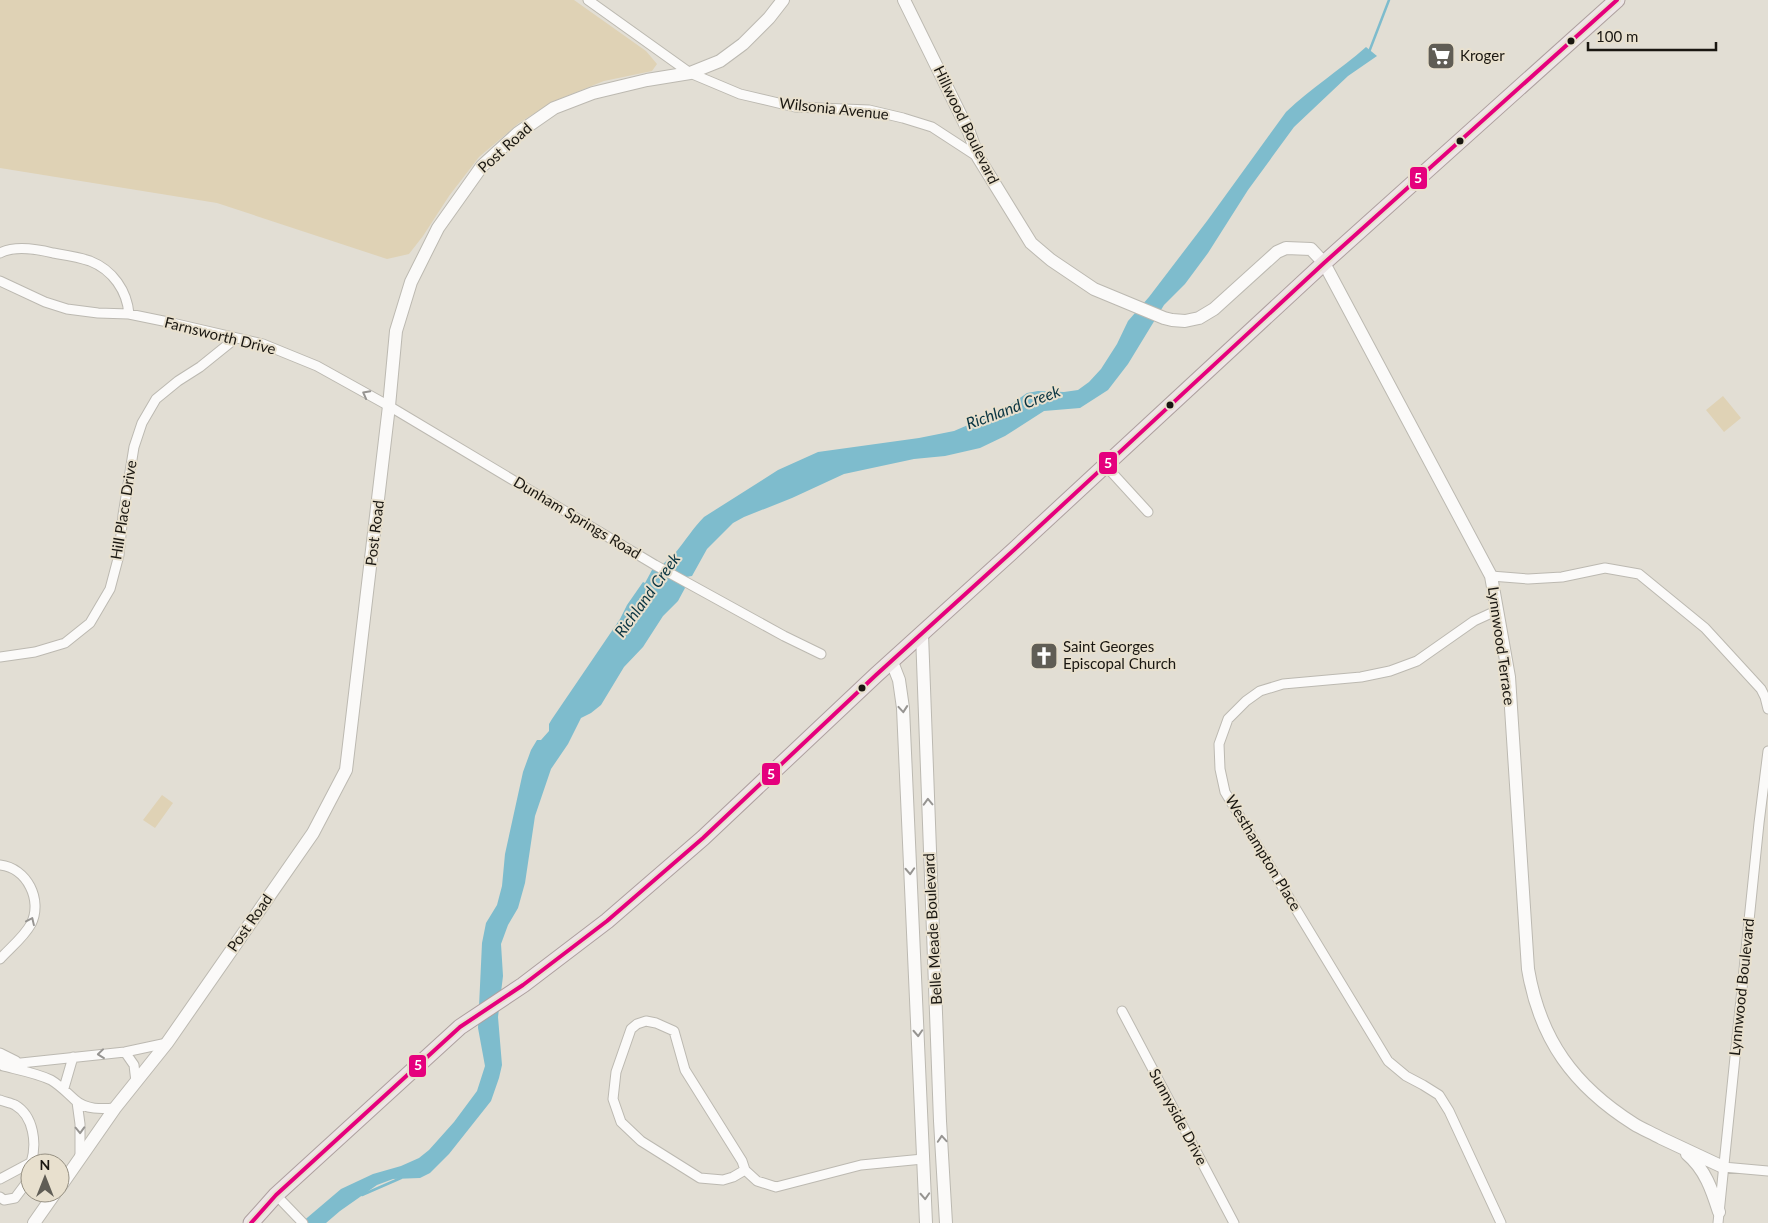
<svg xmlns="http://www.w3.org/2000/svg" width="1768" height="1223" font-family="Lato,sans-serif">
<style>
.green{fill:#dfd2b5}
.water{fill:#7ebccd}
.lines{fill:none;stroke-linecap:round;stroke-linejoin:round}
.stream{stroke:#7ebccd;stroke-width:2.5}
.street-casing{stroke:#bcb9b1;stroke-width:11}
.secondary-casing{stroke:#bcb9b1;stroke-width:14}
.primary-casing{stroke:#aea09f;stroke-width:17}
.street{stroke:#fbfaf9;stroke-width:9}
.secondary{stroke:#fbfaf9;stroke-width:12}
.primary{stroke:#ede6e7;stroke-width:15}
.bus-1-casing{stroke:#e8e0ce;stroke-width:8}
.bus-1{stroke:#e5007d;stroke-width:4}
.oneway{stroke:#969491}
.bus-dot{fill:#1a1711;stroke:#e8e0ce;stroke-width:2}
.labels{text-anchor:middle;stroke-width:4;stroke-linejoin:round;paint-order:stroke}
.poi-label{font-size:15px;fill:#1a1711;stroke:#e8e0ce;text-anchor:start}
.street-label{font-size:15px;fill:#1a1711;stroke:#e8e0ce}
.water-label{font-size:16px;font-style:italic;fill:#093441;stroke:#e8e0ce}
.line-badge{stroke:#e8e0ce;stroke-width:2}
.badge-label{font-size:14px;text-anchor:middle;font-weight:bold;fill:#fff}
</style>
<rect width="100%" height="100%" fill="#e2ded4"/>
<path class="green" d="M0,0H574L646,51L657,64L652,71L604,81L554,101L519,123L479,157L449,196L423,236L409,254L387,259L217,203L0,168Z
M1723,396L1741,418L1724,432L1706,410Z
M162,795L173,803L155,828L143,820Z"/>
<path class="water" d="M1366,47L1377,56L1348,76L1294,127L1248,190L1208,253L1185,284L1164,305L1128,364L1108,390L1080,408L1044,411L1005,436L980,448L945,456L914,459L844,474L792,498L744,517L733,523L707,549L692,576L686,577L683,583L685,588L678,601L663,616L643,647L624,667L601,705L591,713L581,718L568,744L551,769L535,816L525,883L518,908L508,925L501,944L503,976L498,1017L502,1065L499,1078L491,1101L449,1154L430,1173L420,1178L393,1179L377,1185L340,1211L326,1223H301L341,1189L373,1174L401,1166L419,1158L429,1150L454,1122L477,1091L485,1066L478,1028L482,943L486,923L497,905L502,886L505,854L523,772L531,750L537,740H541L549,731V724L552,719L620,619L627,605L643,582L645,583L652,570L659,569C664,562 670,558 676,552C686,540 693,528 704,517L778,470L818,452L919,438L954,431L1003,410L1027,393L1038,391L1064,392L1078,390L1089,382L1101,369L1117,344L1128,321L1149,297L1207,221L1286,112C1311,88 1340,70 1366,47Z"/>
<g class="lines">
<path class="stream" d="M1369,52L1389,0
M362,1195L401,1178"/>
<defs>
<path id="street" d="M588,0L690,73L740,94L795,107L869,110L903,118L932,127L978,157
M0,253C15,245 37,249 53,253C65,255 79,257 90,261C113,270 127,291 129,314
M0,281L45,302L67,309L98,313L129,314L168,322L263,344L317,366L389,406L655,565L784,636L821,654
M1105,465L1148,512
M1491,576L1528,579L1562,577L1605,568L1639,574L1705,628L1761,689L1765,697L1768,709
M1498,610L1474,621L1417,661L1390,671L1361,677L1283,684L1260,691L1246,701L1228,719L1219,744L1220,769L1225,792L1388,1061L1406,1076L1423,1085L1439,1095L1449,1111L1501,1223
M0,657L35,652L65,643L90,623L110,589L119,555L123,515L134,447L142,423L156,399L178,381L200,367L236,338
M0,865C27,868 43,900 31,924C24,937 10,948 0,959
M1122,1011L1234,1223
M646,1021L656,1023L674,1031L685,1070L742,1161L745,1170L733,1177L723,1180L700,1178L641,1141L621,1122L613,1099L616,1072L631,1029L637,1024Z
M125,1052L134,1065L136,1082
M0,1053L16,1061
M0,1062L21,1063L125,1052L167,1043
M3,1066C19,1070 36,1073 51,1080C61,1086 67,1093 75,1100C86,1110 102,1109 115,1108
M64,1088L73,1057
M0,1100C5,1102 11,1103 15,1105C34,1116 37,1144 31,1163
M77,1102L80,1124V1159
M1723,1167L1768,1171
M745,1170L757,1181L776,1187L861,1165L923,1159
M0,1179L30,1163
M276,1195L303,1223
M0,1197L4,1200L15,1198L30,1178
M1718,1223L1759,823L1768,751"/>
<path id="secondary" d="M904,0L969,132L978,157L1031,243L1051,260L1094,289L1164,318L1172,320L1185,321L1199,318L1214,309L1277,252L1286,248L1311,249L1324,263L1491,576L1509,677L1528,969C1540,1040 1574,1086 1634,1124C1642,1129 1652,1133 1661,1138C1682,1148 1702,1157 1723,1167
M922,634L940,1121L946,1223
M892,662L899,680L903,708L926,1223
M1687,1154C1705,1169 1712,1190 1719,1212
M60,1187L115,1108L167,1043L313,833L346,770L389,406L396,331L411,282L438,228L482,166L518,133L554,108L593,93L647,80L690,73L720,61L743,44L769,18L783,0
M34,1223L55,1193"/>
<path id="primary" d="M251,1223L276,1195L460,1027L523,985L607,921L703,838L876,675L1015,549L1324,263L1617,0"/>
</defs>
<use href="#street" class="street-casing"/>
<use href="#secondary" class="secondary-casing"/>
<use href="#primary" class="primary-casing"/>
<use href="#street" class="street"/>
<use href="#secondary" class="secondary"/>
<use href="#primary" class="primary"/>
<defs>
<path id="bus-1" d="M251,1223L276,1195L460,1027L523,985L607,921L703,838L876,675L1015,549L1324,263L1617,0"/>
</defs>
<use href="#bus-1" class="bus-1-casing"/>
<use href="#bus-1" class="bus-1"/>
</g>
<defs><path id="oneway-chevron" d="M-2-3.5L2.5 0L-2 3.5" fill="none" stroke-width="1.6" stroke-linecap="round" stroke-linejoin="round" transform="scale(1.25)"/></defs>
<g class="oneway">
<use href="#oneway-chevron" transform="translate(366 394) rotate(-152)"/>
<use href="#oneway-chevron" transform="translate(903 709) rotate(85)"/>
<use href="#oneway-chevron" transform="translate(928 802) rotate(-92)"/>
<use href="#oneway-chevron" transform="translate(910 871) rotate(87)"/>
<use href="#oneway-chevron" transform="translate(31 921) rotate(-65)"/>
<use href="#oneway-chevron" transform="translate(918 1033) rotate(87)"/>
<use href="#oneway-chevron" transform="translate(101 1054) rotate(174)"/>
<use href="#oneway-chevron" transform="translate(80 1130) rotate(88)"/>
<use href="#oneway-chevron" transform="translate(942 1139) rotate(-94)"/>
<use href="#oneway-chevron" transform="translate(925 1196) rotate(87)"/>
</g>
<defs>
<symbol id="supermarket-square" viewBox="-11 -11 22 22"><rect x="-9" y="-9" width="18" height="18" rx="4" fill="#605d55" stroke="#e8e0ce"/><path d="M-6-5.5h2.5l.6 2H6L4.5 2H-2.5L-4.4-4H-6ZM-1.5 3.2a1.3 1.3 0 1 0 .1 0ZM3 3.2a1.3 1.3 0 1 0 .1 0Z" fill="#fff"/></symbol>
<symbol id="church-square" viewBox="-11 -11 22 22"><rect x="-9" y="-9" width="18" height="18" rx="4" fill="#605d55" stroke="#e8e0ce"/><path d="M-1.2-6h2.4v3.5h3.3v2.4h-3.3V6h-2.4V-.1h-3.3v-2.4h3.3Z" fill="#fff"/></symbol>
</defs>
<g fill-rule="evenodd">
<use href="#supermarket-square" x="1425" y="40" width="32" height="32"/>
<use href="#church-square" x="1028" y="640" width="32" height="32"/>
</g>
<g class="bus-dot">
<circle cx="1571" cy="41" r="4.5"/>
<circle cx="1460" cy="141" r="4.5"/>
<circle cx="1170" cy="405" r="4.5"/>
<circle cx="862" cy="688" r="4.5"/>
</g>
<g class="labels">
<g class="poi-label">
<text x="1460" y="61">Kroger</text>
<text x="1063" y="652">Saint Georges<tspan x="1063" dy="17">Episcopal Church</tspan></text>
</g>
<g class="street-label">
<text transform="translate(834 109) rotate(6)" y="5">Wilsonia Avenue</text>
<text transform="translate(966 125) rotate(64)" y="5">Hillwood Boulevard</text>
<text transform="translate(505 148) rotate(-42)" y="5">Post Road</text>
<text transform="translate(220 336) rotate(14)" y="5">Farnsworth Drive</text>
<text transform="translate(124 510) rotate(-81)" y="5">Hill Place Drive</text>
<text transform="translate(577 518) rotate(31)" y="5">Dunham Springs Road</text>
<text transform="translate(375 533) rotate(-83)" y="5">Post Road</text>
<text transform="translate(1501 646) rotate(82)" y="5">Lynnwood Terrace</text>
<text transform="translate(1263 853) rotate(59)" y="5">Westhampton Place</text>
<text transform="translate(250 923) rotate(-55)" y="5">Post Road</text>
<text transform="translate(933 929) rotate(-93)" y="5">Belle Meade Boulevard</text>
<text transform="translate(1742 987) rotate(-84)" y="5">Lynnwood Boulevard</text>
<text transform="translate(1178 1117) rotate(62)" y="5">Sunnyside Drive</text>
</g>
<g class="water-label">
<text transform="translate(1013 407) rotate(-20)" y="6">Richland Creek</text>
<text transform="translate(647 595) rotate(-54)" y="6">Richland Creek</text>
</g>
</g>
<g class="line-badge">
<rect x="1409" y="166" width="19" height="24" rx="5" fill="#e5007d"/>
<rect x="1098" y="451" width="20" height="24" rx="5" fill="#e5007d"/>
<rect x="761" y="762" width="20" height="24" rx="5" fill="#e5007d"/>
<rect x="408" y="1054" width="19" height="24" rx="5" fill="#e5007d"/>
</g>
<g class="badge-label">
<text x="1418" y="183">5</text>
<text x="1108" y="468">5</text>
<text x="771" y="779">5</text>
<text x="418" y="1070">5</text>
</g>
<g transform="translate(45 1178)"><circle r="24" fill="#e8e0ce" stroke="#969082"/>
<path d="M0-4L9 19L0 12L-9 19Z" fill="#605d55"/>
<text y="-8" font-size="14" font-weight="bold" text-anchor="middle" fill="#1a1711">N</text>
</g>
<path d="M1588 42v8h128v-8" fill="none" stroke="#1a1711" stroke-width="2.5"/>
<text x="1596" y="42" font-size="15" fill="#1a1711" stroke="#e8e0ce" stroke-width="4" paint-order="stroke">100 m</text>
</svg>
